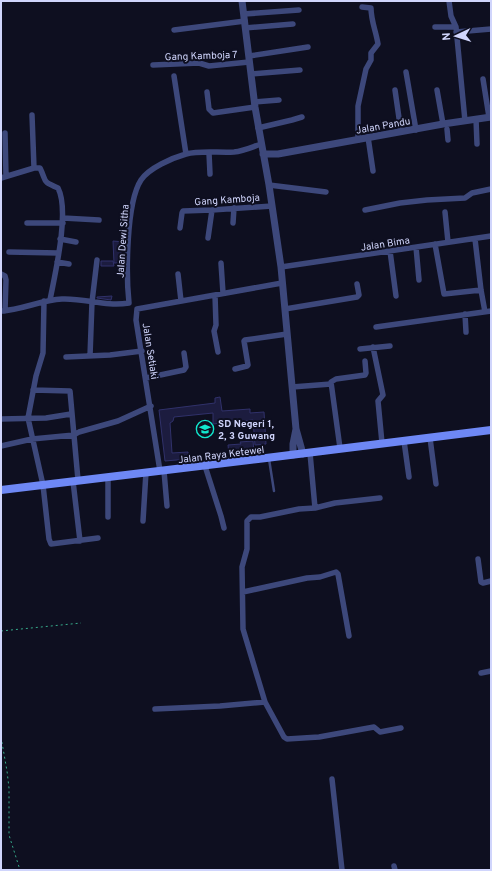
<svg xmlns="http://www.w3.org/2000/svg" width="492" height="871" font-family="Overpass,sans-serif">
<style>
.building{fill:#1c1c3f;stroke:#30316a}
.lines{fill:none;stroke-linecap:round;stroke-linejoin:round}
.path{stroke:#36aa8a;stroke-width:1;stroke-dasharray:2 3;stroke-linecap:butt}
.service{stroke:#3d487b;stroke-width:2.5}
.minor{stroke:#3d487b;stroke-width:5.5}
.tertiary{stroke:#3d487b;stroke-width:7}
.secondary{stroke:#6e88f5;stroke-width:8}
.labels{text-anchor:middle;stroke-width:4;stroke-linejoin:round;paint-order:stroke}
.street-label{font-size:10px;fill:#d0d5fc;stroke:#0e0f20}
.poi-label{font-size:10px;font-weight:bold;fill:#d0d5fc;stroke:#0e0f20;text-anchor:start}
</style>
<rect width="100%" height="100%" fill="#0e0f20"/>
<path class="building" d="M113,241L124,242V251H121V263H114Z
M101,261H113L114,266H101Z
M112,296L111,300L97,298V297Z
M220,397L222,411L250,409V413L264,412L266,444L255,445L253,420L213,424V413L174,417L173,421L170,423L172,453L188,452V459L165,461L159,410L215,403V398Z
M253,441L254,452L229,455L228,445L241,444L240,442Z"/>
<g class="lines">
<path class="path" d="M1,631L81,623
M1,737L7,771L9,788V835L20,870"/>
<path class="service" d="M269,459L274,491"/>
<path class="minor" d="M449,1L451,16L456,27L465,121
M244,14L299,10
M435,27H456
M245,28L293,24
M174,30L245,21
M456,32L491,29
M249,56L308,47
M153,65L199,63L209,66L249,62
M406,72L416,130
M251,74L300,70
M174,76L186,154
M483,79L489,117
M395,90L401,132
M437,90L443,124
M207,92L209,109L213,113L255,107
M254,102L279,100
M32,115L34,168
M476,119L477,144
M258,128L292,120L302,117
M447,129L448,140
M5,133L6,176
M368,137L373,171
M358,140V106L366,69L371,60V53L378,44C376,31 371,21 371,8L362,7
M209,153L210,174
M1,178L34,168H40C47,182 41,181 58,188C70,211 55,274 50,300
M269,185L326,192
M365,210L400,203L427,200L465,198L472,193L491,189
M445,212L448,242
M63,218L99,220
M27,223H63
M233,223L234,208
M180,228L182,213L183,211L212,210L272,206
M208,238L212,210
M60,239L76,242
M475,239L481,290L485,312
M435,244L444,294L481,290
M416,247L419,280
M390,251L396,296
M9,252L58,253
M57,262L69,264
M221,263L223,293
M281,267L491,236
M1,274L5,276L6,280L5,311
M178,274L181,301
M215,295L216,325L214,331L218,352
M44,301L43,353L36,376L28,418L43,485L49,539L51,544L98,538
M129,303C126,275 126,203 141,180C149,168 172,158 186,154C201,150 219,153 234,152C244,151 252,147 261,144
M137,309L136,320L160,471
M137,309L282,283
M285,309L357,297L359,295L357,284
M1,311C22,310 41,300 62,299C86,298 105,307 129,303
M465,314L466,332
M376,327L491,311
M373,347L383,395L378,401L382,443
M360,349L390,346
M90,356L92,302L97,260
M66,357L110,355L142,351
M235,369L247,366L248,365L244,341L245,340L287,334
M146,378L184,370L186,367L184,353
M292,387L331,384
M33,390L70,391L78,480
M1,419L46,418L71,414
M430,438L436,484
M404,441L409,477
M1,446L32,439L74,435L79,432L118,421L151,406
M340,448L331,382L336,379L365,375L366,373L365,361
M310,453L315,508
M205,466L221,516L224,528
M164,471L167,506
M108,477V517
M73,481L80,541
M380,498L335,503L315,508L299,509L260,517H251L247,521V549L242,567L243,629L265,702L284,737L287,739L319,737L374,727L380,732L401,728
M143,521L146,472
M478,559L481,582L483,583L491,581
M243,592L307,578L320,577L336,572L338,574L349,636
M481,673L491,671
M155,709L220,706L265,702
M332,779L342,870
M394,866L395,870"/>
<path class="tertiary" d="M242,1L255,107L269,185L281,267L296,429L303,454
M263,154H278L443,124L491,117
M293,455V444L296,429"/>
<path class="secondary" d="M1,490C164,470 328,451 491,430"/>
</g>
<defs>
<symbol id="school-ring" viewBox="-11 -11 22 22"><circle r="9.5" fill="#0e0f20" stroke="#11e8ce" stroke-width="1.5"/><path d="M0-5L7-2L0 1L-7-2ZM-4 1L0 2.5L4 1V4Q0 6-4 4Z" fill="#11e8ce"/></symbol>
</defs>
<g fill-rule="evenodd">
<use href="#school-ring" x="195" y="419" width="20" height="20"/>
</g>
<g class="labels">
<g class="street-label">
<text transform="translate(201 55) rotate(-2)" y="4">Gang Kamboja 7</text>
<text transform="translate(383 125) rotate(-10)" y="4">Jalan Pandu</text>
<text transform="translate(227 199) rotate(-4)" y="4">Gang Kamboja</text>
<text transform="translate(122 241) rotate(-86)" y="4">Jalan Dewi Sitha</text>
<text transform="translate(385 243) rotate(-9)" y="4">Jalan Bima</text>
<text transform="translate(151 351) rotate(81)" y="4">Jalan Setiaki</text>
<text transform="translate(221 454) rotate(-7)" y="4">Jalan Raya Ketewel</text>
</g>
<g class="poi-label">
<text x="218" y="427">SD Negeri 1,<tspan x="218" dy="12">2, 3 Guwang</tspan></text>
</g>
</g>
<rect width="492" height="871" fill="none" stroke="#d0d5fc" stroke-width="4"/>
<g transform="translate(456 36) rotate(266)" stroke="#0e0f20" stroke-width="3" paint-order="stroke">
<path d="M0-3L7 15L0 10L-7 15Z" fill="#d0d5fc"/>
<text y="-6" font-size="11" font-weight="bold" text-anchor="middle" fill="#d0d5fc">N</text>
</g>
</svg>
